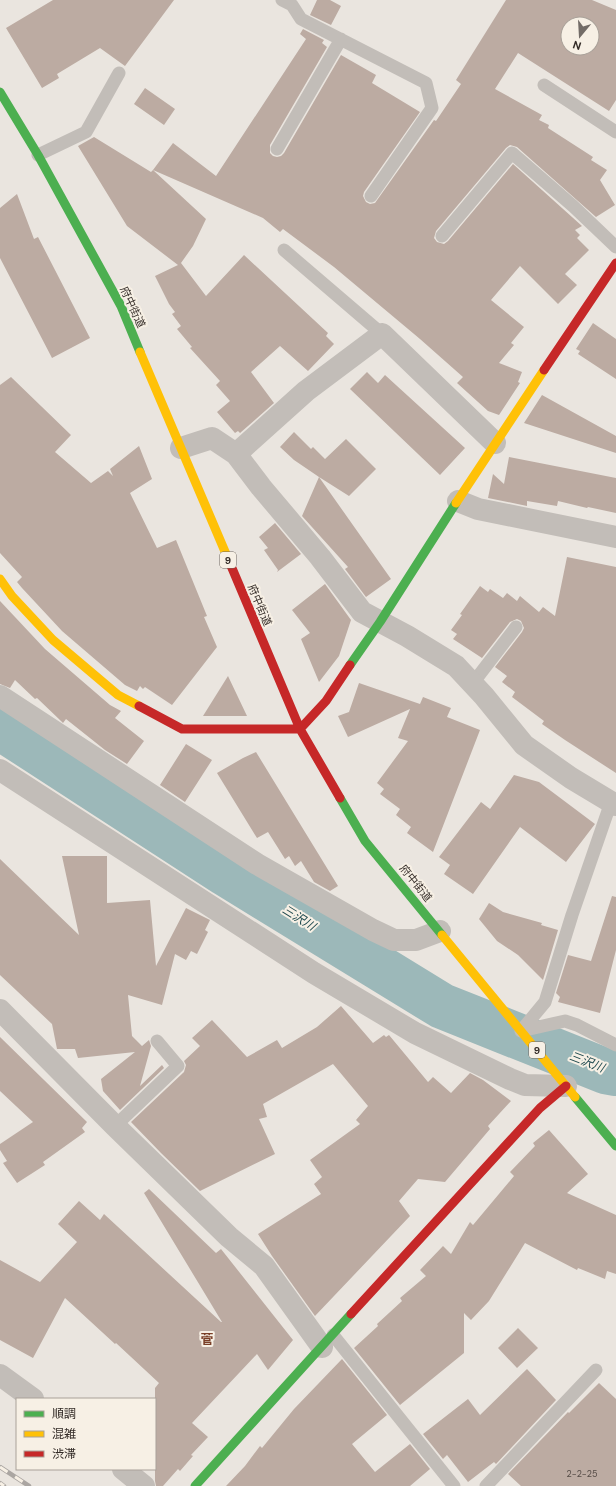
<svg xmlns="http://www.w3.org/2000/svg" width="616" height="1486" font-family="'DM Sans','Noto Sans JP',sans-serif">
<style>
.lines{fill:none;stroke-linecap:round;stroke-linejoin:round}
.river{stroke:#9cb8b9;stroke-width:46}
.building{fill:#bcaba2;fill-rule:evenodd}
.lane{stroke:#c2bdb8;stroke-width:13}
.street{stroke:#c2bdb8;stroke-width:22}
.fast{stroke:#4caf50;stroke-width:9}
.slow{stroke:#ffc107;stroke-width:9}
.jam{stroke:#c62828;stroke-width:9}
.rail-casing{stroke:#aba6a2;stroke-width:4.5}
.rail{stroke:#f7f0e5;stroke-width:3;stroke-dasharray:9;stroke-linecap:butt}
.labels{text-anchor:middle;stroke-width:4;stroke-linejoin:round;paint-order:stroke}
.number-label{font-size:9px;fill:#554b46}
.shield{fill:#f7f0e5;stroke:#6e6660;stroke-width:1}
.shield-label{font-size:10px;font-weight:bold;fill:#332b27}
.street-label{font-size:11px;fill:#332b27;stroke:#f7f0e5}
.water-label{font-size:12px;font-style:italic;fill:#204b50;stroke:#f7f0e5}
.quarter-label{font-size:13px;font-weight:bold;fill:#7a3f27;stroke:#f7f0e5}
</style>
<rect width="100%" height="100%" fill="#eae5df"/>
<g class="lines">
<path class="river" d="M0,727L225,873L442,1006L605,1071L616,1073"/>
</g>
<path class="building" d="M53,0H174L125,66L100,48L57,74L59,78L42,88L6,28Z
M317,0H330L341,6L331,25L310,15Z
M506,0H592L616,10V100L609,111L518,53L495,89L542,115L539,120L549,125L548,128L593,157L591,160L607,170L600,180L615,205L596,217L517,147L510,145L506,148L436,231L434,238L437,242L444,244L448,241L513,164L582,226L575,230L580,235L577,238L589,250L565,274L577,285L558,304L520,266L491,300L524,327L511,343L514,345L499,363L522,372L518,382L520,383L499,415L488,411L457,383L463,377L420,339L334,267L283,229L280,232L263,218L153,170L173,143L216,176L306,39L300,34L303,29L324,40L322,43L327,47L270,145V153L273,156L277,157L281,156L284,153L341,55L376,75L372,83L420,112L364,192L363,196L366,202L370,204L375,203L434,120L436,121L461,84L456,80ZM568,24H592V48H568Z
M145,88L175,109L164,125L134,104Z
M94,137L151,172L153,170L206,219L193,246L181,263L206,296L244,255L328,333L326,336L334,344L308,371L280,346L251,372L274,403L240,433L238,431L235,433L217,412L230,401L216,385L220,381L190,348L192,347L177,329L181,326L172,314L175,312L169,304L155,276L178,265L127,226L78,146Z
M17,194L34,239L38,237L90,338L52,358L0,258V208Z
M593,323L616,339V379L578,354L580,351L576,349Z
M367,372L378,383L385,375L465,448L440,475L350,389Z
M11,377L71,435L55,452L91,483L108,471L113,476L110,469L139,446L152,479L130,493L157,548L176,540L207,616L204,617L217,647L172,705L145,687L143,689L140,686L137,691L125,685L62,631L22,588L17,582L22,577L0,553V385Z
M542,395L616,436V453L524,423Z
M294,432L311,449L313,447L325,459L346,439L376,469L349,496L319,477L391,579L366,597L345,569L348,567L302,516L319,477L294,460L280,447Z
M509,457L616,478V513L588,507L587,508L558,501L557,506L527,501V506L488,498L493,474L504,484Z
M275,523L301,554L277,572L278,570L264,550L268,548L259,537Z
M567,557L616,567V773L565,740L542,724L544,721L512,697L515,692L502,682L507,676L495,667L522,632L524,628L521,621L517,619L510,622L482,658L453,639L457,634L451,630L462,615L460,614L480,586L488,592L490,589L503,598L507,593L517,601L520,596L539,612L543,607L555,616Z
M325,584L351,620L339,656L319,682L301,639L310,633L292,610Z
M0,601L45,649L110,705L121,711L115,718L144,741L127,764L105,750L66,719L63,723L61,721L37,698L35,699L15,680L10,688L0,684Z
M228,676L247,716H203Z
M359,683L420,704L423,697L451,708L447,717L480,730L433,852L407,833L411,827L396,815L400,809L380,794L384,789L377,783L408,741L398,738L410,709L348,737L338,716L349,712Z
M186,744L212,760L185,802L160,785Z
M256,752L338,886L330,891L314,882L301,861L295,866L289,856L285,859L268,832L257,838L217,773L243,758Z
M514,775L539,782L595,824L566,862L520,827L473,894L444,874L450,865L439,857L481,802L490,809Z
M62,856H107V903L150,900L156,966L186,908L210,920L205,930L208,932L197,954L191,951L186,960L175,954L162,1005L128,995L132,1036L142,1046L149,1040L151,1046L140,1086L162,1065L164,1068L120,1110L103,1091L101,1079L135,1052L78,1058L75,1049H57L52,1024L0,975V859L79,935Z
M612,896L616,897V950L600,1013L558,1002L560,997L556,993L568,955L591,961Z
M489,903L503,912L542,923L541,925L558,930L543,980L518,955L497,941L479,919Z
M341,1006L373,1043L384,1035L386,1037L389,1035L428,1082L433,1077L451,1093L470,1073L483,1080L511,1101L488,1126L490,1129L445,1182L418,1179L399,1201L410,1216L315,1316L272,1256L258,1234L321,1194L314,1184L322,1177L310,1160L360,1124L356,1120L368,1106L333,1064L263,1104L267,1117L259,1119L275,1154L200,1191L161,1153L131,1122L184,1072L186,1065L184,1061L200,1046L192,1038L212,1020L247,1057L277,1040L282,1048L317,1027Z
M0,1037L87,1122L82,1128L85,1132L43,1162L45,1165L17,1183L3,1163L7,1161L0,1150V1144L33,1122L0,1091Z
M549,1130L588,1174L567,1193L616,1215V1274L607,1271L605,1279L578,1268L577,1270L525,1243L489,1301L471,1320L464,1313V1353L400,1405L354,1348L378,1326L377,1324L402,1301L400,1298L426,1276L420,1270L443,1246L451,1254L470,1222L473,1225L514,1176L510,1172L535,1146L533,1143Z
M149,1189L216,1253L221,1249L293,1340L268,1370L257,1354L192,1423L208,1437L191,1455L193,1456L180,1471L178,1469L163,1486H156L155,1481V1388L159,1383L116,1343L115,1344L65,1298L33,1358L0,1340V1260L40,1282L77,1242L58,1224L79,1201L100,1220L104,1214L221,1322H222L144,1193Z
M518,1328L538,1348L517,1368L498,1348Z
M342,1359L387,1415L352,1444L375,1472L410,1444L430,1469L410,1486H226L245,1466L260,1446L262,1448L294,1409Z
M527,1369L556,1400L496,1464L494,1462L468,1482L447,1455L443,1459L423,1434L468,1399L480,1415Z
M599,1383L616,1399V1486H521L508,1474L568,1412L569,1413Z"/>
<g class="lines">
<path class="lane" d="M282,0L292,5L301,19L426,83L432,108L371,196
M544,85L616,132
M277,149L341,39
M38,155L86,132L119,73
M442,236L512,153L573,206L616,247
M284,250L382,334
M473,683L516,627
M521,1031L545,1002L572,915L611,802
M521,1031L565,1021L577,1025L616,1045
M115,1126L178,1066L157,1041
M333,1335L454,1486
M486,1486L596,1370"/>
<path class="street" d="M181,448L212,438L236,454L261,487L320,557L362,612L407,636L456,666L484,696L524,745L571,778L616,805
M236,454L306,391L382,334L495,443
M458,501L478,509L616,537
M0,696L257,864L373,930L394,940H416L440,931
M0,770L314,973L415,1033L510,1079L525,1085L566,1086
M0,1010L115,1126L229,1237L264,1266L322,1347
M0,1375L33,1399
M123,1469L144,1486"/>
<path class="fast" d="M0,92L38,155L121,306L140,352
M350,665L380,622L456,503
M340,798L365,841L442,935
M575,1097L616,1146
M195,1486L351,1314"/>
<path class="slow" d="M140,352L229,561
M456,503L544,370
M0,579L12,596L53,640L118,695L139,706
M442,935L575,1097"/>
<path class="jam" d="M544,370L616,263
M229,561L300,729L340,798
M139,706L182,729H300L326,701L350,665
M351,1314L540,1108L566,1086"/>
<defs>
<path id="rail" d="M0,1467L29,1486
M0,1483L4,1486"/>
</defs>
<use href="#rail" class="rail-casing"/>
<use href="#rail" class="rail"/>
</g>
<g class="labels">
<g class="number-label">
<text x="582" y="1477">2-2-25</text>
</g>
<g class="shield">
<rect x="220" y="552" width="16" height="16" rx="3"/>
<rect x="529" y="1042" width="16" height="16" rx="3"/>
</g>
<g class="shield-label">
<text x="228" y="564">9</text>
<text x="537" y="1054">9</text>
</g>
<g class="street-label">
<text transform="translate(133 307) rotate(65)" y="4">府中街道</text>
<text transform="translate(260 605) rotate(67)" y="4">府中街道</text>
<text transform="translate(416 883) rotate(51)" y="4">府中街道</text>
</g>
<g class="water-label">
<text transform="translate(299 918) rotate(32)" y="4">三沢川</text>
<text transform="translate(587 1062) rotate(21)" y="4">三沢川</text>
</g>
<g class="quarter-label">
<text x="207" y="1344">菅</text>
</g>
</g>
<rect x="16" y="1398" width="140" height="72" fill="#f7f0e5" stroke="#a9a199"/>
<rect x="24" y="1411" width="20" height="6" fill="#4caf50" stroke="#a9a199"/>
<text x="52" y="1418" font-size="12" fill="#332b27">順調</text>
<rect x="24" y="1431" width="20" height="6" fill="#ffc107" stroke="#a9a199"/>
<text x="52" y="1438" font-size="12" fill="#332b27">混雑</text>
<rect x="24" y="1451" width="20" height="6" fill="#c62828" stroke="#a9a199"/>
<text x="52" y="1458" font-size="12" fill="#332b27">渋滞</text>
<g transform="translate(580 36) rotate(198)"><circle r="19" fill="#f7f0e5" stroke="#a9a199"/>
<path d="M0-3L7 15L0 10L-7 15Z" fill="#736c67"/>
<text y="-6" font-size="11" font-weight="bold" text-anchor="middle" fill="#332b27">N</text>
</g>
</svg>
